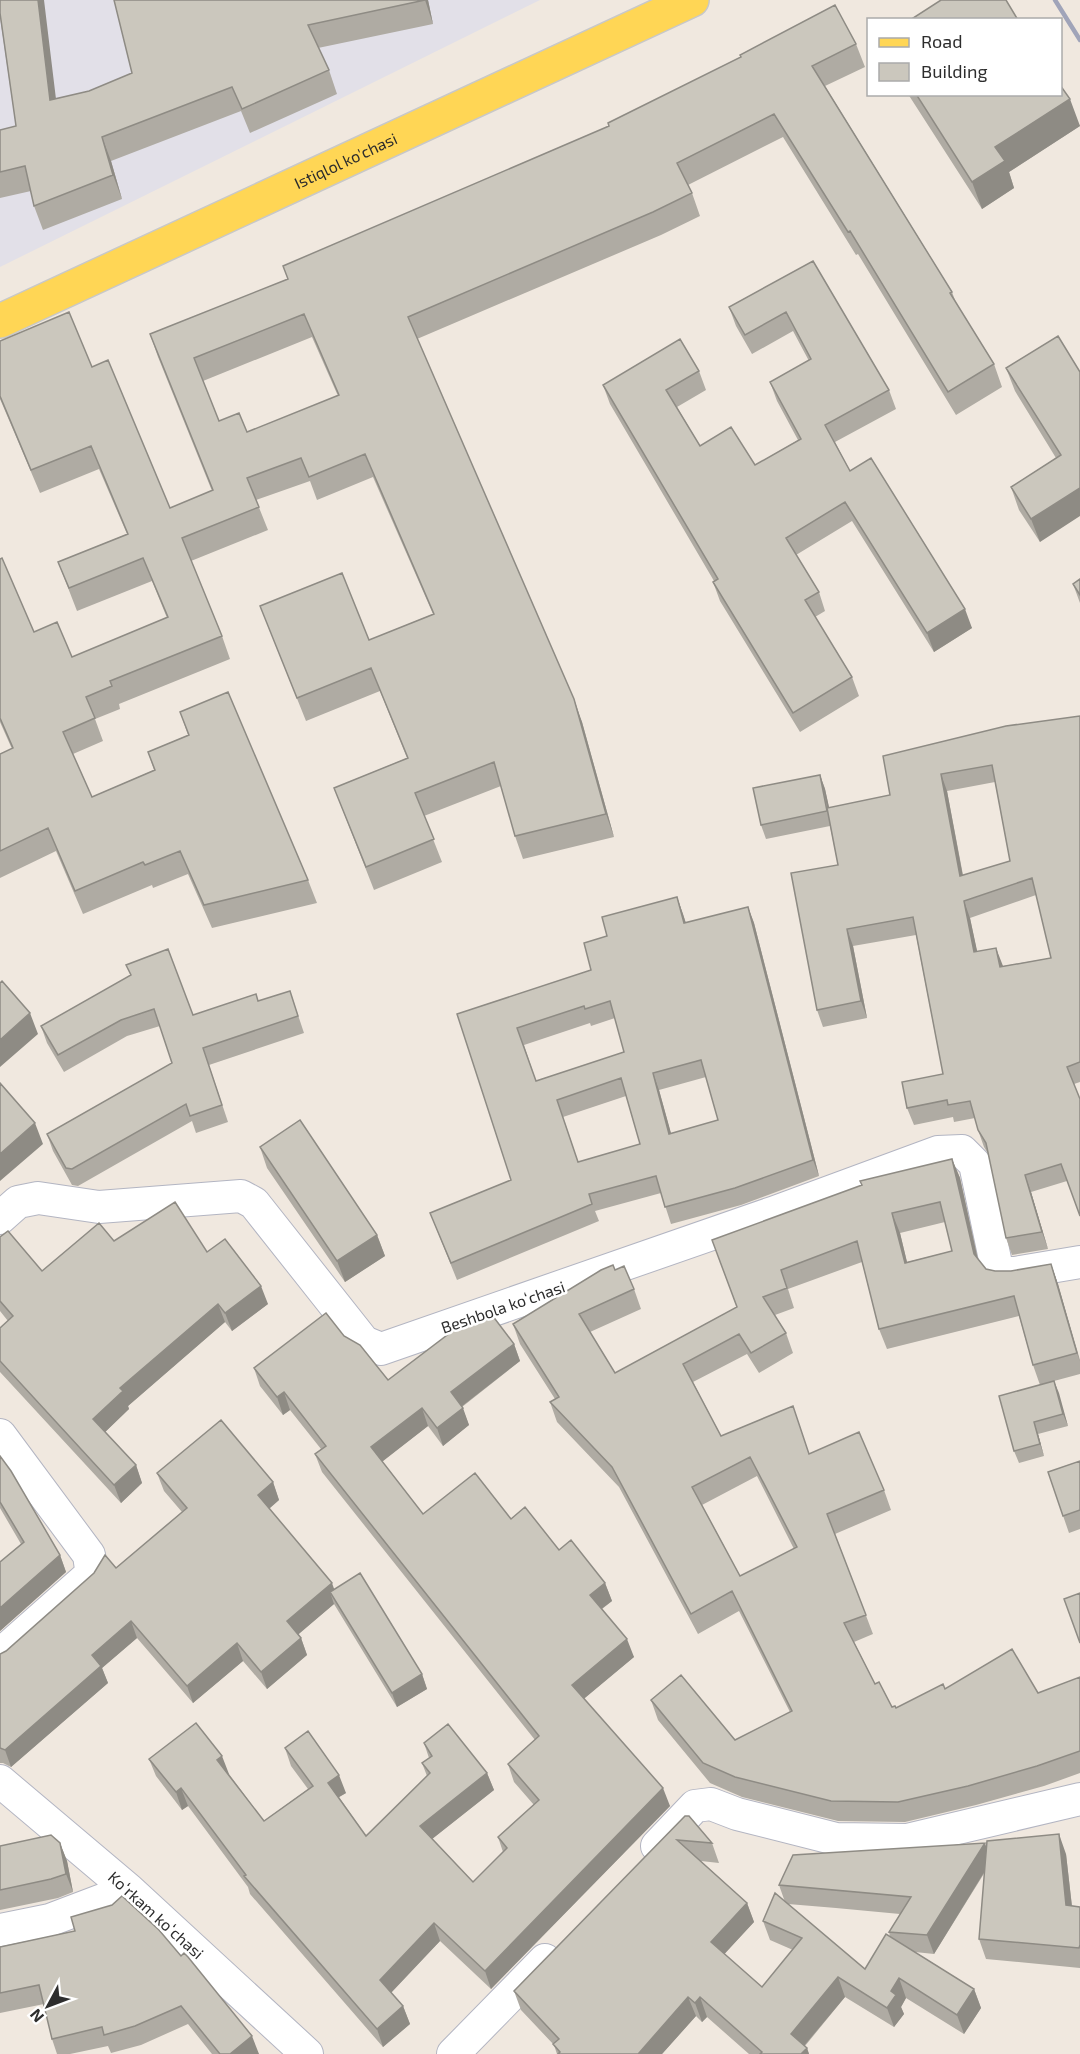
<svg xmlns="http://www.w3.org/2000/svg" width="1080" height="2054" font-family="'Exo 2',sans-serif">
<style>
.industrial{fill:#e2e0e8}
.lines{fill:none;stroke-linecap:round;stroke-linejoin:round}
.minor-casing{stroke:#b3b5c2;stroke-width:34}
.major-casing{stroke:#c8c8c8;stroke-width:36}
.minor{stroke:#fff;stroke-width:32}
.major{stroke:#ffd655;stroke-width:33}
.rail{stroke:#a0a4b9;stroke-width:4.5}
.wall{fill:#afaba3;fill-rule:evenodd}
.shaded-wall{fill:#8e8b84}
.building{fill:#cbc7bd;stroke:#8e8b84;stroke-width:1.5;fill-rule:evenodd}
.labels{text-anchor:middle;stroke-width:5;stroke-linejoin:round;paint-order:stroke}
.street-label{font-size:16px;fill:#2d2d2d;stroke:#fff}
</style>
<rect width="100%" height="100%" fill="#f0e8df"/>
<path class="industrial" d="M0,0H540L0,267Z"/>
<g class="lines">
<defs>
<path id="minor" d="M0,1218L18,1202L38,1198L99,1207L241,1196L254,1203L364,1342L381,1349L775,1212L938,1152L962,1151L975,1164L996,1264L1002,1273H1015L1080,1262
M0,1435L89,1555L91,1569L88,1577L0,1655
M0,1781L129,1890L307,2054
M657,1846L695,1806L711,1804L737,1814L836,1839L907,1840L1080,1799
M0,1930L50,1920L129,1890
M453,2054L545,1960"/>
<g id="major">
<path id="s1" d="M0,321L692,0"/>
</g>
</defs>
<use href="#minor" class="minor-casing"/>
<use href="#major" class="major-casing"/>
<use href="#minor" class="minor"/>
<use href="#major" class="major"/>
<path class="rail" d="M1055,0L1080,40"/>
</g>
<path class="wall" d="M0,0L56,99L89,91L132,73L114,0H428L433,24L318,48L329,70L337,94L250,133L241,111L111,161L122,199L43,230L34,206L31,191L0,198V130L16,126L0,17Z
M856,44L865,67L825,86L952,292L956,303L994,364L1002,387L956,415L858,254L856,255L783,137L688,185L692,193L700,216L661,235L417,339L582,722L614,837L523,859L515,836L501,786L424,816L442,862L374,890L334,788L407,758L380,691L306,721L260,606L369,640L433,614L373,477L317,500L310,481L256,500L268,530L191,561L222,636L230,659L119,704L120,709L95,719L103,741L73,754L92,797L154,770L148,752L188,735L180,712L308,880L317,903L212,928L188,874L153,888L152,885L83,914L56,851L0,878V754L12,749L0,722V559L34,632L72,657L167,618L152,581L77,611L58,562L127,534L99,469L40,493L0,399V341L92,367L170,508L212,491L158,357L150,334L288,279L283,266ZM312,337L338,396L247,432L219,421L203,381Z
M908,94H1060L1080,126L1009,172L1014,188L982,209Z
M813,261L889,390L896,409L835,442L850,471L972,628L934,652L852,521L796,555L819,592L825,611L815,617L852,677L859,696L800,732L720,601L713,582L714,581L610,404L603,385L699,371L706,390L677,407L700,446L755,465L798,440L777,401L770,382L809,361L793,331L752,354L736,326L729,307Z
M1006,368L1080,372L1040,542L1019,510L1011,487L1056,458L1015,391Z
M1080,579V603L1073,584Z
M1080,716V1082L1074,1084L1067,1181L1031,1192L1048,1249L1012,1255L1006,1238L989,1155L984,1147L978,1130L975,1118L954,1122L953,1117L914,1125L907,1108L943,1074L916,935L853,946L867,1018L823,1027L817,1010L838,865L830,826L766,839L761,825L820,775L825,789L829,808L890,795ZM995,782L1010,861L963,875L947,791ZM1036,895L1051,958L1003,966L977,952L970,918Z
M677,897L686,923L748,907L754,923L819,1176L741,1205L671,1224L661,1193L595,1211L599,1221L457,1280L430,1213L511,1180L457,1014L591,970ZM615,1018L624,1052L536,1081L524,1045L590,1023L591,1026ZM706,1077L718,1120L671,1134L659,1090ZM626,1096L640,1144L578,1162L563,1117Z
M130,976L193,1015L258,1001L290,991L304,1033L209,1065L228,1122L196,1133L192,1121L78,1186L72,1185L53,1151L47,1134L172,1063L160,1026L127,1036L64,1072L47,1043L41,1026Z
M260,1147L377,1235L385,1256L345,1282L267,1168Z
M952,1159L960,1178L978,1259L986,1269L995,1271H1011L1051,1264L1058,1284L1080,1360V1374L1054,1381L1068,1426L1038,1434L1044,1456L1019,1463L1014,1451L1040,1385L1033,1365L1019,1316L887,1349L879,1329L862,1262L788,1289L794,1308L775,1315L786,1333L793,1353L759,1373L747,1354L693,1382L721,1436L793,1406L809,1454L884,1490L891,1510L835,1534L873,1634L854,1642L875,1684L892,1707L896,1708L945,1689L1038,1693L1080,1677V1773L1044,1786L976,1805L905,1822L838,1821L742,1797L710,1783L658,1720L651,1700L735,1740L790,1712L739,1611L698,1634L619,1487L557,1422L550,1402L555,1399L520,1344L513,1324L615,1270L634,1289L641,1309L590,1332L615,1373L737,1307L712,1240ZM945,1222L952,1251L907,1262L900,1233ZM757,1476L794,1549L740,1576L702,1505Z
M0,1237L42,1271L114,1241L207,1252L268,1304L232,1331L225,1322L128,1406L129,1409L105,1432L136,1465L142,1483L121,1503L0,1372V1328L8,1321L0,1311Z
M344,1336L388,1380L514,1344L520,1361L462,1407L469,1425L443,1446L428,1426L382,1461L423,1514L511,1519L559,1550L605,1583L612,1601L602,1609L634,1657L584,1698L670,1806L491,1989L440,1941L391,1993L403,2006L410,2024L383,2047L250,1894L248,1887L188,1806L182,1810L156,1776L149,1759L229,1774L264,1821L308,1789L291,1766L285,1748L346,1793L339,1797L366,1836L427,1776L422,1763L429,1758L424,1743L487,1773L494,1790L432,1839L473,1882L503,1852L498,1837L534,1805L514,1782L508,1764L535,1740L322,1472L315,1454L321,1449L290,1410L283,1415L260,1386L254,1368Z
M0,1456L60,1555L66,1572L0,1631V1562L21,1544L0,1508Z
M1080,1461V1529L1069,1533L1048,1472Z
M157,1473L273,1482L279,1500L269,1509L334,1589L422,1674L427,1689L397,1707L334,1604L298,1634L301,1638L307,1655L267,1689L243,1661L193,1703L137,1638L102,1668L108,1683L11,1767L3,1763H0V1654L6,1651L116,1568L182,1512L164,1491Z
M685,1816L712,1843L719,1863L701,1861L747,1903L754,1922L724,1954L762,1987L793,1950L770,1940L763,1921L785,1902L779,1885L987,1848L1066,1854L1072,1906L1080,1907V1968L986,1959L979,1939L985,1872L934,1954L915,1952L974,1989L981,2008L964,2034L906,1998L901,2007L904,2014L894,2027L845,1997L805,2046L807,2048L809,2054H749L707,2017L702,2022L696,2016L662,2054H557L554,2045L521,2010L514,1991ZM788,1904L836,1908L900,1914L889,1932L890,1937L865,1969Z
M60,1843L67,1861L73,1892L58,1898L0,1910V1846Z
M75,1931L259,2054H212L188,2024L141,2045L111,2053L108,2046L70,2054H57L52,2039L44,2004L0,2013V1947Z"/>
<path class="shaded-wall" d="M38,0H44L59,124L50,100Z
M425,0H428L433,24Z
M1070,99L1080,126L1009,172L1014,188L982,209L972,182L995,147Z
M102,137L111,161L122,199L113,175Z
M1080,488V516L1040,542L1031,519Z
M965,609L972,628L934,652L927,633Z
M574,699L582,722L614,837L606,814Z
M941,774L947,791L966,893L960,876Z
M820,775L825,789L833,825L828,811Z
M677,897L683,914L691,940L684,923Z
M964,901L970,918L981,969L974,952Z
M748,907L754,923L819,1176L813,1160Z
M847,929L853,946L867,1018L861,1001Z
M996,948L1003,966L1006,984L1000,967Z
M30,1013L38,1034L0,1067V1040Z
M653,1073L659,1090L676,1151L669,1134Z
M35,1123L43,1144L0,1181V1154Z
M952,1159L960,1178L981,1274L974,1254Z
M1025,1175L1031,1192L1048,1249L1042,1232Z
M892,1213L900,1233L912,1283L905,1263Z
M377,1235L385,1256L345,1282L337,1261Z
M1051,1264L1058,1284L1080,1362L1077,1353Z
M261,1286L268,1304L232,1331L225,1313Z
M218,1304L225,1322L128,1406L129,1409L100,1437L93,1419L120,1388Z
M514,1344L520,1361L457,1410L451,1392Z
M1054,1381L1059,1393L1068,1426L1063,1414Z
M284,1392L290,1410L283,1415L277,1397Z
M422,1408L428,1426L378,1465L371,1447Z
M463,1408L469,1425L443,1446L437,1428Z
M1034,1422L1038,1434L1044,1456L1040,1444Z
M136,1465L142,1483L121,1503L114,1485Z
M273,1482L279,1500L264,1513L258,1495Z
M60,1555L66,1572L0,1631V1608Z
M332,1583L338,1600L330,1592L334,1604L293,1639L287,1621Z
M605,1583L612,1601L596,1613L590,1595Z
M131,1621L137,1638L102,1668L108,1683L11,1767L5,1750L92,1655Z
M301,1638L307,1655L267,1689L261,1672Z
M627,1639L634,1657L579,1703L572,1685Z
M237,1643L243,1661L193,1703L187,1686Z
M422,1674L427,1689L397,1707L392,1693Z
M222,1756L229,1774L224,1778L217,1760Z
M487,1773L494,1790L427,1843L420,1826Z
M339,1775L346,1793L334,1800L328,1783Z
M181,1788L188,1806L182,1810L176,1792Z
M663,1788L670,1806L491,1989L485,1971Z
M1059,1834L1066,1854L1074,1925L1066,1905Z
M60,1843L67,1861L73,1892L66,1874Z
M985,1843L991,1861L934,1954L927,1935Z
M747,1903L754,1922L718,1961L711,1942Z
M434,1923L440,1941L386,1998L380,1980Z
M838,1977L845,1997L798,2053L791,2034Z
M899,1978L906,1998L901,2007L904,2014L894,2027L887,2008L891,1991Z
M974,1989L981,2008L964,2034L957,2015Z
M688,1997L696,2016L662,2054H640L639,2053Z
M700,1997L707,2017L702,2022L695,2003Z
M403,2006L410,2024L383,2047L377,2029Z
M252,2036L259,2054H230Z
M807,2048L809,2054H801Z"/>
<path class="building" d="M0,0H38L50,100L89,91L132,73L114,0H425L308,25L329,70L242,109L232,87L102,137L113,175L34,206L25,166L0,172V130L16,126L0,13Z
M941,0H1006L1018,20H910Z
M835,5L856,44L812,66L952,292L950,293L994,364L948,392L850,231L848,232L774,114L677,163L692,193L653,212L408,317L574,699L606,814L515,836L494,762L415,793L434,839L366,867L334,788L408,758L371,668L297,698L260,606L342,573L369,640L434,614L365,454L309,477L301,458L247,478L259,507L182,538L222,636L110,681L112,686L86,697L95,718L63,732L92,797L155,770L148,752L189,735L180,712L228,692L308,880L204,905L180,851L145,865L143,862L75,891L48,828L0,851V754L13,748L0,718V559L2,558L34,632L57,622L72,657L168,617L143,558L69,588L58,562L128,534L91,446L31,470L0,396V341L69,312L92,367L108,360L170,508L213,490L150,334L288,279L283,266L609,126L608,123L741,57L740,55ZM304,314L339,395L247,432L239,413L219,421L194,358Z
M1060,85L1070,99L995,147L1005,161L972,182L916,94H1060Z
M813,261L889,390L825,425L850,471L871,458L965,609L927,633L845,502L786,538L819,592L805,600L852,677L793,713L713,582L718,579L603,385L680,339L699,371L666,390L700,446L731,427L755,465L801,439L770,382L811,359L786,312L745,335L729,307Z
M1058,336L1080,372V488L1031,519L1011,487L1061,455L1006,368Z
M1080,579V595L1073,584Z
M1080,716V1062L1067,1067L1080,1099V1216L1061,1164L1025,1175L1042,1232L1006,1238L986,1143L978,1130L970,1101L948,1105L947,1100L907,1108L902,1082L943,1074L913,917L847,929L861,1001L817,1010L791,873L838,865L827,808L890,795L883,756L1006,726ZM992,765L1010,861L960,876L941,774ZM1032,878L1051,958L1000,967L996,948L974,952L964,901Z
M820,775L827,811L761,825L753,788Z
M677,897L684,923L748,907L813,1160L735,1188L665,1207L656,1176L589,1194L592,1204L451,1263L430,1213L511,1180L457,1014L591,970L584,943L607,936L602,917ZM610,1001L624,1052L536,1081L517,1028L584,1006L585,1009ZM701,1060L718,1120L669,1134L653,1073ZM621,1078L640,1144L578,1162L557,1100Z
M168,949L193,1015L256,994L258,1001L290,991L298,1016L203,1048L222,1105L190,1116L186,1104L72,1169L66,1168L47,1134L172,1063L154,1009L121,1020L58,1055L41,1026L131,975L126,965Z
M2,981L30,1013L0,1040V983Z
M0,1083L35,1123L0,1154Z
M300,1120L377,1235L337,1261L260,1147Z
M952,1159L974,1254L986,1269L995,1271H1011L1051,1264L1077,1353L1033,1365L1014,1296L879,1329L857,1241L781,1270L787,1288L763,1297L786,1333L751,1353L739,1334L683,1364L721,1436L793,1406L809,1454L859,1432L884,1490L827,1514L866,1615L844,1623L875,1684L879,1682L892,1707L895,1706L896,1708L943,1684L945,1689L1012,1649L1038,1693L1080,1677V1751L1037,1766L968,1786L898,1802L831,1801L735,1777L703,1763L651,1700L681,1675L735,1740L792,1711L732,1591L691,1614L612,1467L550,1402L559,1397L513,1324L601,1270L613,1265L615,1270L624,1266L634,1289L579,1314L615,1373L737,1307L712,1240L862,1185L860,1181ZM940,1202L952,1251L905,1263L892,1213ZM750,1457L797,1547L740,1576L692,1487Z
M175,1202L207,1252L225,1239L261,1286L225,1313L218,1304L120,1388L123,1391L93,1419L136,1465L114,1485L0,1361V1328L13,1316L0,1301V1237L8,1231L42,1271L99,1223L114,1241Z
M489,1311L514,1344L451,1392L463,1408L437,1428L422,1408L371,1447L423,1514L475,1473L511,1519L525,1507L559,1550L571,1540L605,1583L590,1595L627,1639L572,1685L663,1788L485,1971L434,1923L380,1980L403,2006L377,2029L244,1876L246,1875L181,1788L176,1792L149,1759L196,1723L222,1756L217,1760L264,1821L313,1786L285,1748L308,1731L339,1775L328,1783L366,1836L430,1773L422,1763L432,1756L424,1743L448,1724L487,1773L420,1826L473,1882L507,1848L498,1837L539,1800L508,1764L539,1736L315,1454L326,1446L284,1392L277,1397L254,1368L326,1313L344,1336L360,1345L388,1380L471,1317Z
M1054,1381L1063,1414L1034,1422L1040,1444L1014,1451L999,1396Z
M221,1420L273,1482L258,1495L332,1583L287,1621L301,1638L261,1672L237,1643L187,1686L131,1621L92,1655L101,1666L5,1750L0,1748V1654L6,1651L94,1573L105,1555L116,1568L187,1508L157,1473Z
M0,1456L11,1471L60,1555L0,1608V1562L24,1542L0,1502Z
M1080,1461V1510L1063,1516L1048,1472Z
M360,1573L422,1674L392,1693L330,1592Z
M1080,1593V1643L1064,1599Z
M685,1816H689L712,1843L677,1840L747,1903L711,1942L762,1987L802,1938L763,1921L775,1893L865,1969L886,1934L974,1989L957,2015L899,1978L891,1991L896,1995L887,2008L838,1977L791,2034L807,2048L801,2054H760L762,2052L700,1997L695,2003L688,1997L639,2053L641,2054H558L560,2052L553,2044L559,2039L514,1991Z
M1059,1834L1066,1905L1080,1907V1945L1079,1948L979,1939L987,1841Z
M51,1835L60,1843L66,1874L51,1879L0,1890V1846Z
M985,1843L927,1935L889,1932L911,1897L779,1885L793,1855Z
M122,1896L159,1930L181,1956L184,1953L188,1957L252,2036L230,2054H220L181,2006L135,2026L104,2035L102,2027L52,2039L39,1985L0,1993V1947L75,1931L71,1917L112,1905Z"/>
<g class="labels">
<g class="street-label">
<text dy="6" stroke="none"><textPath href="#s1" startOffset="381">Istiqlol ko'chasi</textPath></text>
<text transform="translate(503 1307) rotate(-19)" y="6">Beshbola koʻchasi</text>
<text transform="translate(156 1915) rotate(42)" y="6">Koʻrkam koʻchasi</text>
</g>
</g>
<rect x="867" y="18" width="195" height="78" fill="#ffffff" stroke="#ababab" stroke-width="1.5"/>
<rect x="879" y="38" width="30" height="9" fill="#ffd655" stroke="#ababab" stroke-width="1.5"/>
<text x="921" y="48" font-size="18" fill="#2d2d2d">Road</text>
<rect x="879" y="63" width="30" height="18" fill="#cbc7bd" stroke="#ababab" stroke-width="1.5"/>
<text x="921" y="78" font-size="18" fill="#2d2d2d">Building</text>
<g transform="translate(48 2006) rotate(229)" stroke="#ffffff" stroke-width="4.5" paint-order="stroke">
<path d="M0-4.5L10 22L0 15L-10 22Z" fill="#2d2d2d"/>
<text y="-9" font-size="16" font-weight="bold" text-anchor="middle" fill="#2d2d2d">N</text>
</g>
</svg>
